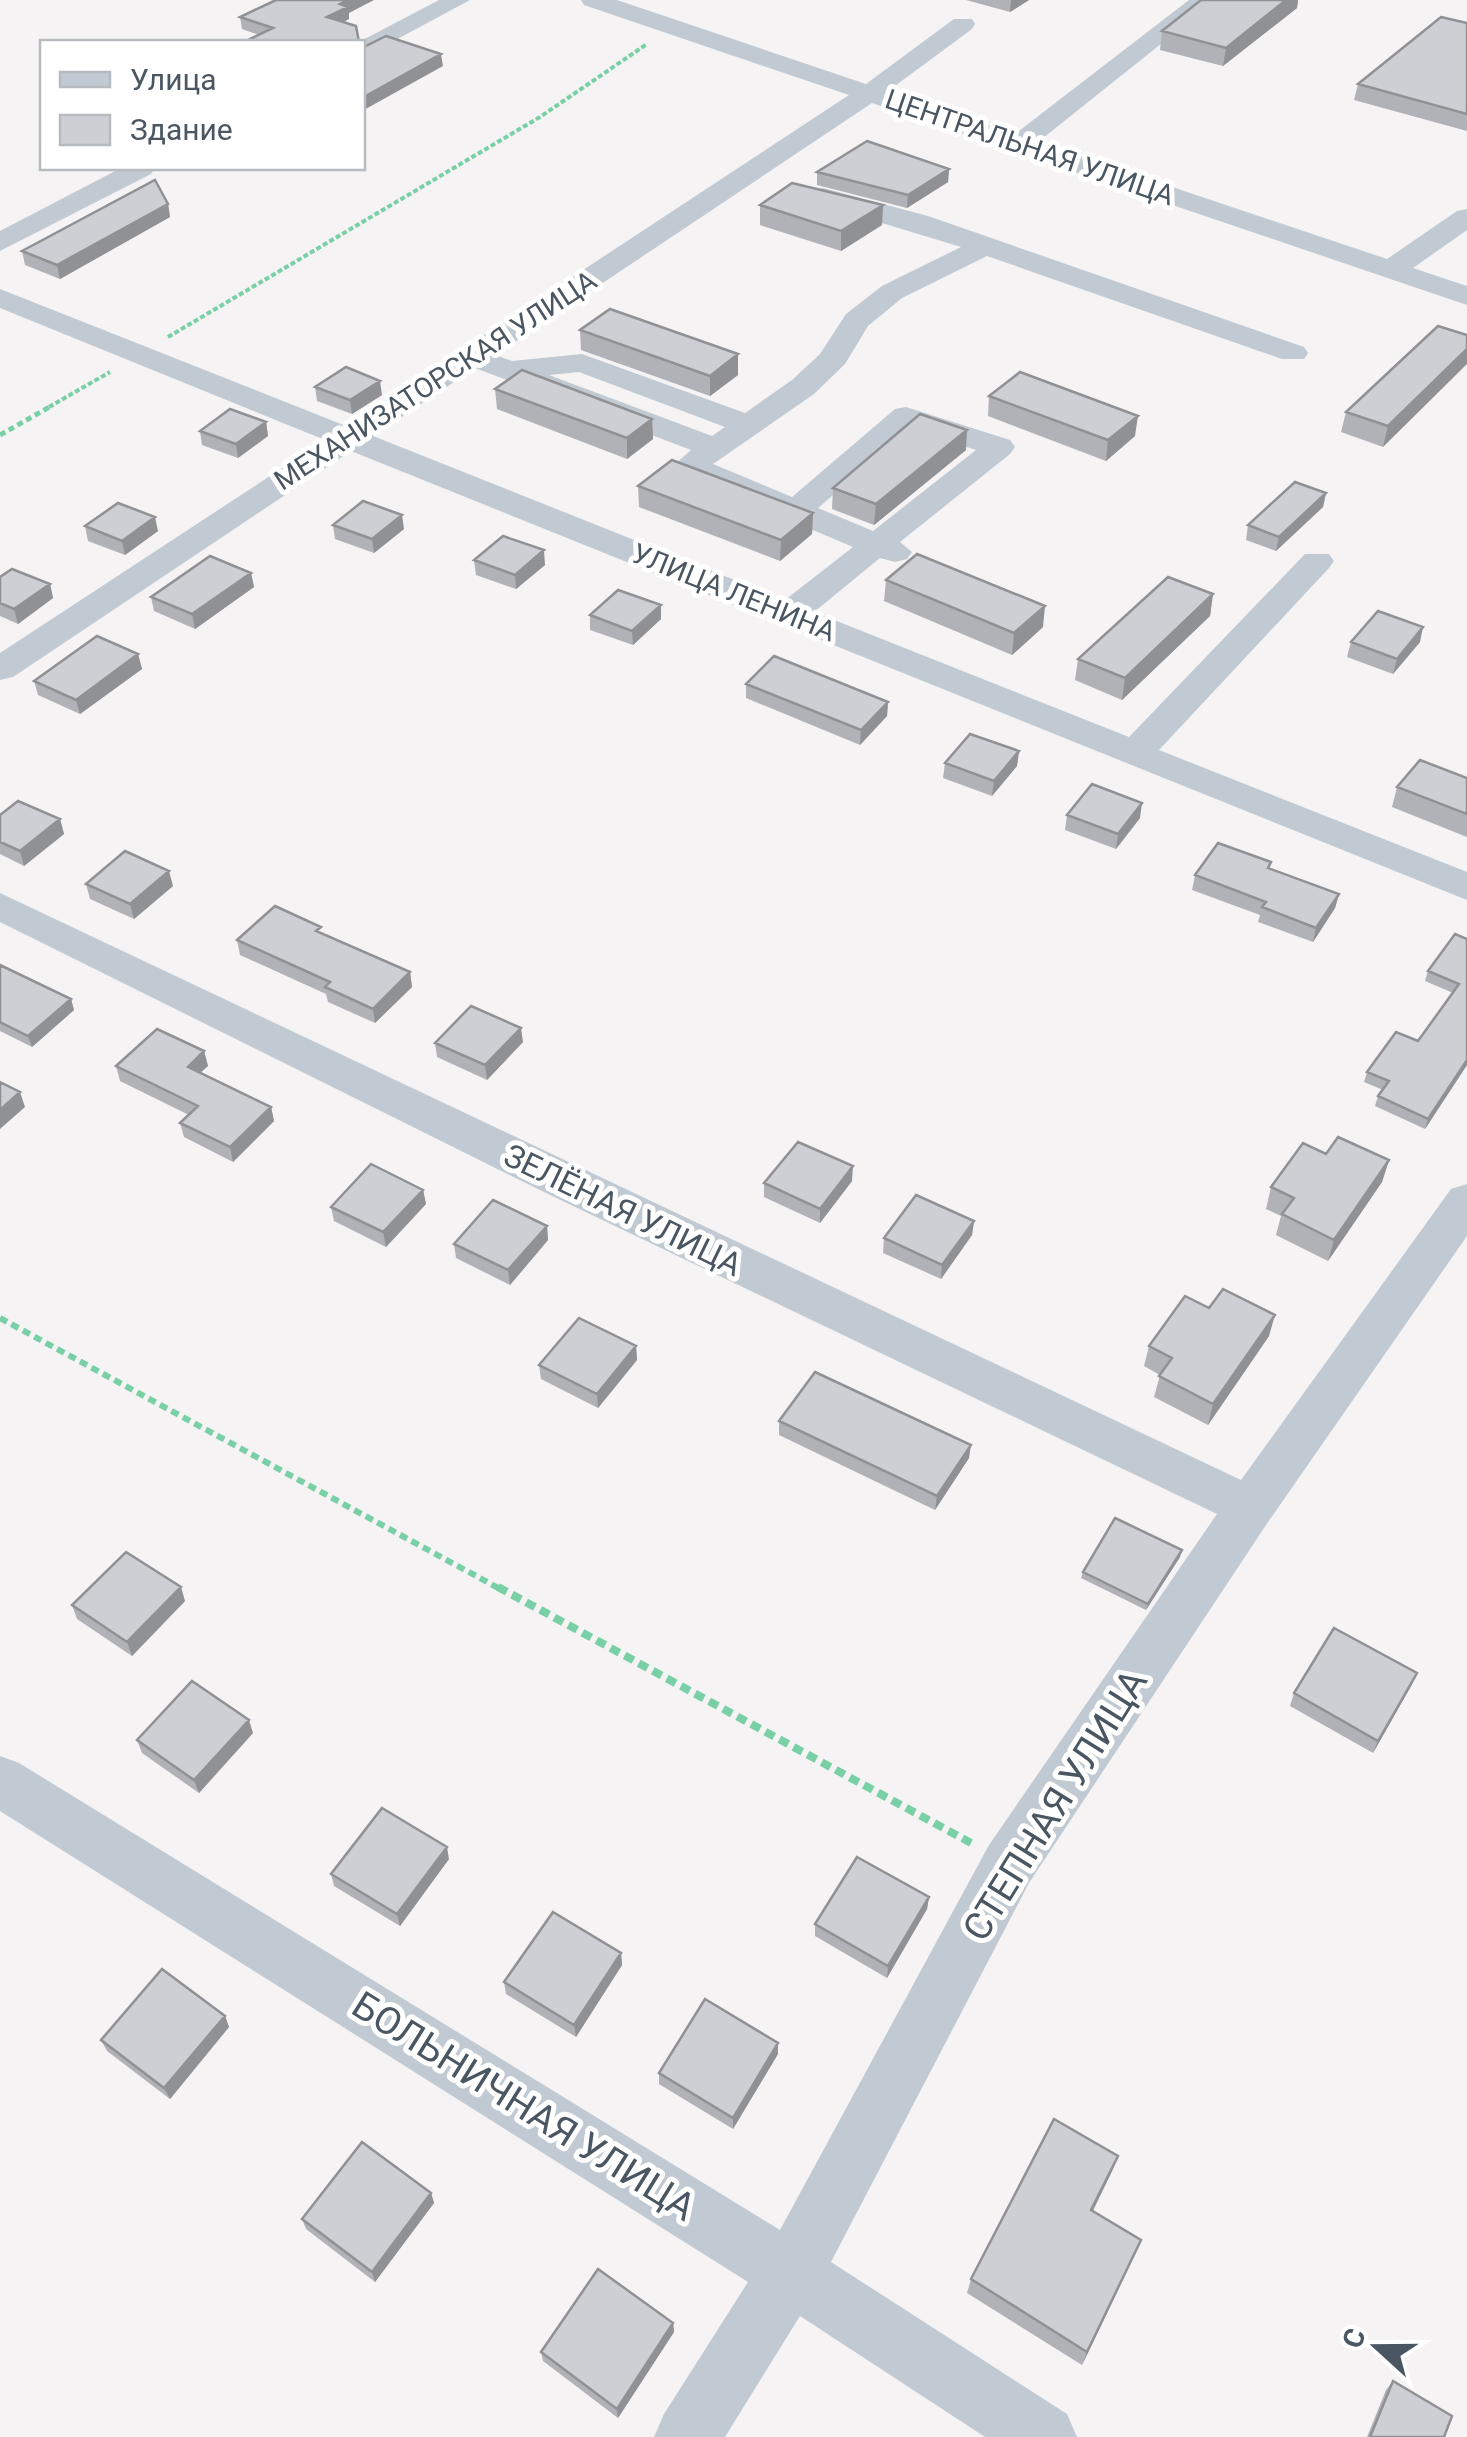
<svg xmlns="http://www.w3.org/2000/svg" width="1467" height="2437" font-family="Roboto,sans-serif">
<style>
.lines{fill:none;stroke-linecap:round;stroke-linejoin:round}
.path-far3{stroke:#7ad0a6;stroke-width:4;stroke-dasharray:5 2.5;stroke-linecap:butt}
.path-far2{stroke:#7ad0a6;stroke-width:5;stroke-dasharray:6 4;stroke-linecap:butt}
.path-far1{stroke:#7ad0a6;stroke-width:6;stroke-dasharray:8 5;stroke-linecap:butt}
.path{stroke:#7ad0a6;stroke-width:8;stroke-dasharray:10 6;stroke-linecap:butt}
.minor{fill:#c1cad2;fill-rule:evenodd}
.wall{fill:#b0b2b7}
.shaded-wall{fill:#909195}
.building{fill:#cdcfd5;stroke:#909195;stroke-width:2.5}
.labels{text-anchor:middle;stroke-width:10;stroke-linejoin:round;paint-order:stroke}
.far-street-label{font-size:28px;fill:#4a5661;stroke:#fff}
.street-label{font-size:32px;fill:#4a5661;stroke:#fff}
.near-street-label{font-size:38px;fill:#4a5661;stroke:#fff}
</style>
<rect width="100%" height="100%" fill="#f5f3f3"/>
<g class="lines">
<path class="path-far3" d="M168,337L540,117L647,44
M49,407L110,372"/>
<path class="path-far2" d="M0,435L53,405"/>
<path class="path-far1" d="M0,1318L502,1590"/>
<path class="path" d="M498,1587L971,1843"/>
<path class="minor" d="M439,0H470L362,58V42H359Z
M581,0H617L866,84L954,19H972L975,24L972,29L888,91L1015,134L1189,0H1216L1038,142L1387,259L1457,211L1467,209V230L1413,268L1467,286V305L872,103L495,355L512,361L582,354L745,413L792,380L820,354L846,314L882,286L961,247L813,202L809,196L813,190L823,188L928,216L1304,347L1308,353L1304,359H1282L987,256L902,298L868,326L845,364L814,394L713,464L792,497L895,409L906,407L1010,440L1015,447L1010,454L900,542L912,552L907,559L895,562L880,558L814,612L1129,737L1305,554H1329L1334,561L1329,568L1159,750L1467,872V900L351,451L13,677L0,680V653L325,440L0,308V289L346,426L849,95L584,5ZM475,368L691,450L673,466L678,473L853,547L785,600L373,436ZM579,372L725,427L712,436L549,375ZM911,428L976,450L873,531L818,508Z
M121,168H155L151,174L0,251V231Z
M0,893L1241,1480L1451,1189L1467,1184V1236L1268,1522L1029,1883L831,2262L1067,2414L1077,2437H985L800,2316L725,2437H654L664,2414L748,2282L0,1811V1756L19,1763L780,2230L989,1845L1217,1514L546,1193L0,922Z"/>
</g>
<path class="wall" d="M966,0H1029L1010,12Z
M1201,0H1298L1297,8L1223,66L1160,50L1162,31Z
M349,13V19L343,22L259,35L242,29L240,17Z
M1467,23V131L1354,100L1358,84Z
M949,169L948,182L907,208L817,185V172Z
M168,204L170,217L60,279L25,265L22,251Z
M760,205H883L882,225L841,251L760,225Z
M1438,326L1383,447L1341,432L1346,412Z
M580,330L738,354V375L710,396L581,350Z
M315,387L382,395L352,414L317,401Z
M495,389L652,419L653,439L627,459L497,409Z
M989,396L1135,436L1106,461L988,416Z
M266,422L268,436L238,458L202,445L200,431Z
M966,450L874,525L832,509L833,488Z
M638,486L813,513L812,534L780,561L639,507Z
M1326,493L1323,507L1276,551L1246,540L1248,525Z
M333,525L404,529L374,553L335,539Z
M85,526L158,531L125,555L88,541Z
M474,560L545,565L516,589L476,575Z
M251,573L254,587L195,629L154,611L151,597Z
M0,577L50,584L53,598L18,624L0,616Z
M886,580L1043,627L1012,655L884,601Z
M1213,594L1210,616L1122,700L1075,680L1078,659Z
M661,605V619L633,645L590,630V615Z
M1351,642H1420L1393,674L1347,657Z
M138,654L142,669L80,714L38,695L34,681Z
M746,684L888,702L887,716L860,745L746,698Z
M1019,751L1017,766L992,796L943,778L945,763Z
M1467,778V837L1392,807L1397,787Z
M0,815L60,819L64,834L24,866L0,854Z
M1067,815L1140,818L1116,849L1065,830Z
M1271,862L1270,868L1339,894L1335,908L1313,942L1258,922L1260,915L1192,890L1195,875Z
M86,884L173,886L134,919L90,899Z
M322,934L410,972L412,987L375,1023L328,1002L326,994L240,955L237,940Z
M1467,939V1065L1425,1129L1375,1106L1378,1096L1383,1090L1364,1082L1367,1072L1418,1041L1453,993L1425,981L1428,971Z
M0,965L71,999L74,1010L32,1047L0,1031Z
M523,1042L487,1080L437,1057L435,1043Z
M204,1051L208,1066L200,1073L271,1107L274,1121L233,1162L184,1137L180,1123L189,1115L120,1081L116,1066Z
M1326,1154L1389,1160L1382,1182L1328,1261L1276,1235L1281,1216L1266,1209L1271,1187Z
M852,1181L820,1223L764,1197V1183Z
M423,1190L426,1204L386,1247L334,1221L331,1207Z
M974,1221L972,1235L941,1279L883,1253L884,1238Z
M547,1226L548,1240L510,1285L456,1258L454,1244Z
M1269,1336L1208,1425L1154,1397L1160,1375L1144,1366L1149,1346Z
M636,1346L637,1360L598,1408L541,1379L539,1365Z
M779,1421L969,1458L935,1510L779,1435Z
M1180,1557L1146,1610L1081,1578L1083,1572Z
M185,1601L132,1656L77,1619L72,1605Z
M1417,1673L1411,1686L1373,1753L1290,1706L1294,1693Z
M253,1733L199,1793L142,1753L137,1740Z
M449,1859L400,1926L334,1886L331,1874Z
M929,1897L927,1909L887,1978L815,1936V1924Z
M621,1953L622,1965L576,2037L506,1994L504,1982Z
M225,2016L229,2027L170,2099L107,2051L101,2040Z
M778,2054L733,2129L659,2084V2073Z
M1118,2156L1112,2171L1093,2211L1135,2254L1082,2365L967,2293L971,2279Z
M431,2193L434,2203L375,2282L306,2229L302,2219Z
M673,2323L674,2332L618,2418L543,2361L541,2352Z
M1393,2381L1444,2437H1367L1386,2390Z"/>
<path class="shaded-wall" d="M348,0H374L349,13V19L329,29L327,17L340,4Z
M1011,0H1029L1010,12Z
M1286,0H1298L1297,8L1223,66L1226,48Z
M441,54L443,66L362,111V98Z
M949,169L948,182L907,208L908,195Z
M168,204L170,217L60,279L57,265Z
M883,205L882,225L841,251V231Z
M1467,349V364L1383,447L1388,426Z
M738,354V375L710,396V376Z
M380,381L382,395L352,414L350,400Z
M1138,416L1135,436L1106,461L1108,440Z
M652,419L653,439L627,459V438Z
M266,422L268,436L238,458L236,444Z
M967,430L966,450L874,525L876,504Z
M1326,493L1323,507L1276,551L1279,537Z
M813,513L812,534L780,561L781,540Z
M402,515L404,529L374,553L372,539Z
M155,517L158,531L125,555L122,541Z
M544,550L545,565L516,589L515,575Z
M251,573L254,587L195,629L192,614Z
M50,584L53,598L18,624L14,609Z
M1213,594L1210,616L1122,700L1125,678Z
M661,605V619L633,645L632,631Z
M1045,606L1043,627L1012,655L1014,633Z
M1423,627L1420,642L1393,674L1397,659Z
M138,654L142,669L80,714L76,700Z
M888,702L887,716L860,745L861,730Z
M1019,751L1017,766L992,796L994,781Z
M1142,803L1140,818L1116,849L1118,834Z
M60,819L64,834L24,866L20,851Z
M169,871L173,886L134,919L130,904Z
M1339,894L1335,908L1313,942L1316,928Z
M410,972L412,987L375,1023L373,1009Z
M71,999L74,1010L32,1047L28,1036Z
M521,1028L523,1042L487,1080L485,1065Z
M204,1051L208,1066L191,1081L188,1067Z
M1467,1060V1065L1425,1129L1428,1119Z
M20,1092L25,1107L0,1129V1110Z
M271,1107L274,1121L233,1162L230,1147Z
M1389,1160L1382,1182L1328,1261L1334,1240Z
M853,1166L852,1181L820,1223V1209Z
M423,1190L426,1204L386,1247L383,1232Z
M974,1221L972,1235L941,1279L942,1265Z
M547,1226L548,1240L510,1285L508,1270Z
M1275,1315L1269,1336L1208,1425L1213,1404Z
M636,1346L637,1360L598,1408L597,1394Z
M971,1445L969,1458L935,1510L937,1496Z
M1182,1550L1180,1557L1146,1610L1148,1604Z
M181,1587L185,1601L132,1656L127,1642Z
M1417,1673L1411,1686L1373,1753L1378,1741Z
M249,1720L253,1733L199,1793L194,1780Z
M447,1847L449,1859L400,1926L397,1914Z
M929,1897L927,1909L887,1978L888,1966Z
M621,1953L622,1965L576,2037L574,2025Z
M225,2016L229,2027L170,2099L164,2088Z
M778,2043V2054L733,2129V2118Z
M1118,2156L1112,2171L1086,2224L1091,2210Z
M431,2193L434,2203L375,2282L372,2272Z
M1141,2240L1135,2254L1082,2365L1087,2352Z
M673,2323L674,2332L618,2418L617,2409Z"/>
<path class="building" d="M276,0H348L340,4L348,7L327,17L356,26L359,42H244L273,28L240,17Z
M1201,0H1286L1226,48L1162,31Z
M1441,17L1467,23V114L1358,84Z
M386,36L441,54L362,98V48Z
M867,141L949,169L908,195L817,172Z
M155,180L168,204L57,265L22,251Z
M792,183L883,205L841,231L760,205Z
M610,309L738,354L710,376L580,330Z
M1438,326L1467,335V349L1388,426L1346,412Z
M346,367L380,381L350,400L315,387Z
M522,370L652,419L627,438L495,389Z
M1020,372L1138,416L1108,440L989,396Z
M230,409L266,422L236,444L200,431Z
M920,414L967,430L876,504L833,488Z
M672,460L813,513L781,540L638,486Z
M1295,482L1326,493L1279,537L1248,525Z
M363,501L402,515L372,539L333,525Z
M118,503L155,517L122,541L85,526Z
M503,536L544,550L515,575L474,560Z
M917,554L1045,606L1014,633L886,580Z
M210,556L251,573L192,614L151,597Z
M12,569L50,584L14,609L0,603V577Z
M1168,577L1213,594L1125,678L1078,659Z
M618,590L661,605L632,631L590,615Z
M1378,611L1423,627L1397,659L1351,642Z
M97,636L138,654L76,700L34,681Z
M774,656L888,702L861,730L746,684Z
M970,734L1019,751L994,781L945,763Z
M1420,760L1467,778V814L1397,787Z
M1092,784L1142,803L1118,834L1067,815Z
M18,801L60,819L20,851L0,842V815Z
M1218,843L1271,862L1268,868L1339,894L1316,928L1262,907L1266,902L1195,875Z
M125,851L169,871L130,904L86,884Z
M275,906L321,927L316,931L410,972L373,1009L325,987L330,982L237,940Z
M1455,934L1467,939V1060L1428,1119L1378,1096L1389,1081L1367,1072L1396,1032L1418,1041L1459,984L1428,971Z
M0,965L71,999L28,1036L0,1022Z
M471,1006L521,1028L485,1065L435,1043Z
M157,1029L204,1051L188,1067L271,1107L230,1147L180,1123L198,1106L116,1066Z
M0,1082L20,1092L0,1110Z
M1338,1137L1389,1160L1334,1240L1282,1214L1294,1198L1271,1187L1303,1143L1326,1154Z
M798,1142L853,1166L820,1209L764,1183Z
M371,1164L423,1190L383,1232L331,1207Z
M916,1195L974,1221L942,1265L884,1238Z
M493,1200L547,1226L508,1270L454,1244Z
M1223,1289L1275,1315L1213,1404L1159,1376L1172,1358L1149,1346L1185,1296L1209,1308Z
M579,1318L636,1346L597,1394L539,1365Z
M815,1372L971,1445L937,1496L779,1421Z
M1115,1518L1182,1550L1148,1604L1083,1572Z
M126,1552L181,1587L127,1642L72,1605Z
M1334,1628L1417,1673L1378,1741L1294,1693Z
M192,1681L249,1720L194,1780L137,1740Z
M382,1808L447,1847L397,1914L331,1874Z
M857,1857L929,1897L888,1966L815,1924Z
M553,1912L621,1953L574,2025L504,1982Z
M162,1969L225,2016L164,2088L101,2040Z
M705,1999L778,2043L733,2118L659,2073Z
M1054,2119L1118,2156L1091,2210L1141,2240L1087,2352L971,2279Z
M362,2142L431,2193L372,2272L302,2219Z
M598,2269L673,2323L617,2409L541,2352Z
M1393,2381L1452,2416L1444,2437H1370Z"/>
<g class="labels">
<g class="far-street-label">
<text transform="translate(1030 147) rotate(19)" y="10">ЦЕНТРАЛЬНАЯ УЛИЦА</text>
<text transform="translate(435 380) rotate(-33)" y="10">МЕХАНИЗАТОРСКАЯ УЛИЦА</text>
<text transform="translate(734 592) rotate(22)" y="10">УЛИЦА ЛЕНИНА</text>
</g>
<g class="street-label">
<text transform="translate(623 1210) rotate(26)" y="11">ЗЕЛЁНАЯ УЛИЦА</text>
</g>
<g class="near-street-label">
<text transform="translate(1055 1805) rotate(-58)" y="13">СТЕПНАЯ УЛИЦА</text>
<text transform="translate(524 2106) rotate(32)" y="13">БОЛЬНИЧНАЯ УЛИЦА</text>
</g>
</g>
<rect x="40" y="40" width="325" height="130" fill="#ffffff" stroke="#b7bbc0" stroke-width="2.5"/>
<rect x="60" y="72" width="50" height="15" fill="#c1cad2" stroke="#b7bbc0" stroke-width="2.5"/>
<text x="130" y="90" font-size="30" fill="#4a5661">Улица</text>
<rect x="60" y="115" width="50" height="30" fill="#cdcfd5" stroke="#b7bbc0" stroke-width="2.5"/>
<text x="130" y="140" font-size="30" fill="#4a5661">Здание</text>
<g transform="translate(1377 2347) rotate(291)" stroke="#ffffff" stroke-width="8" paint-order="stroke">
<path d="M0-8L18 38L0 25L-18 38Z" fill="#4a5661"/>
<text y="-15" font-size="28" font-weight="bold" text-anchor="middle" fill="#4a5661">С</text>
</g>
</svg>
